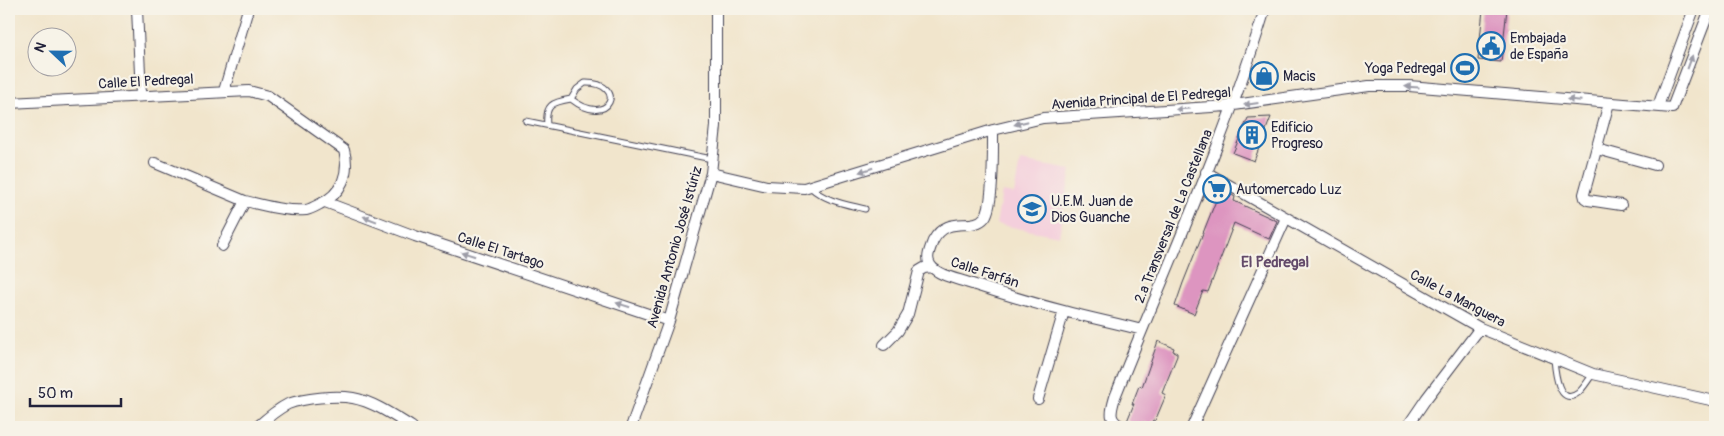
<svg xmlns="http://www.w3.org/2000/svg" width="1724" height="436" font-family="Pangolin,sans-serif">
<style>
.built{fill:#f4cfdc}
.building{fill:#dd95c0}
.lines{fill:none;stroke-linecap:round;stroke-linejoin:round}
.lane-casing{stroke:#413f51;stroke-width:7}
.street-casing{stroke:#413f51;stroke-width:12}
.lane{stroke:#fff;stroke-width:5}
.street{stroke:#fff;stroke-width:10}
.oneway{fill:#9c9ca7}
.labels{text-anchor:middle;stroke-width:4.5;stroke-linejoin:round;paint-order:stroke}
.poi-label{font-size:14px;fill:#22223b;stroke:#f7f3e8;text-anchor:start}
.street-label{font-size:14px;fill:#22223b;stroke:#f7f3e8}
.neighbourhood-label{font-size:15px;font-weight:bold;fill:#634a6a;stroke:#f7f3e8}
</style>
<rect width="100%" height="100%" fill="#f7f3e8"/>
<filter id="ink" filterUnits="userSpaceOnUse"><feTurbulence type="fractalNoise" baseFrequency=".02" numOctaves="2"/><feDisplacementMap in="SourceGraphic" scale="10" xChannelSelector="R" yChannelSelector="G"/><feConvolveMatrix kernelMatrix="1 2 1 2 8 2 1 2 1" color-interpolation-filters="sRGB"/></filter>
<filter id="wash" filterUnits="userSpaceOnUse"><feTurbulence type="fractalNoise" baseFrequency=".0096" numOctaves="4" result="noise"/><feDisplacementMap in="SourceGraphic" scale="20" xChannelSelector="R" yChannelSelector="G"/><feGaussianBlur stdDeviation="1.12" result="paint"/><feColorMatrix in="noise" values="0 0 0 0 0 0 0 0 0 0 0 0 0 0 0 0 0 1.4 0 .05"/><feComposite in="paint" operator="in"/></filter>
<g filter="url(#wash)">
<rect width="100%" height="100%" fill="#f1e5cc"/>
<path class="built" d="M1020,161L1071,170L1059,236L996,224L1002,192L1014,194Z"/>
<g id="blocks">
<path class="building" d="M1483,9H1507L1501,62L1478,60Z
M1271,117L1254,161L1233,153L1248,118Z
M1221,188L1235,197L1234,201L1277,221L1269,239L1234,223L1208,292L1203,291L1194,314L1175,306L1183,283Z
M1158,341L1174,348L1173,351L1177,353V356L1162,393L1166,395L1155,421L1153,420L1150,425L1143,422L1142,427L1127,421L1134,404H1132L1139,386L1142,387Z"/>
</g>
</g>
<g filter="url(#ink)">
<use href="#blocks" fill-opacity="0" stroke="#413f51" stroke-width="1"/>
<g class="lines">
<defs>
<path id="lane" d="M526,121L712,159
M547,125C545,105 552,102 571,99C611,130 628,82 585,83L577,89L571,99
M810,187C825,201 845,204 865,209
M1554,359C1555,370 1558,408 1578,393C1584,388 1588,380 1593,374"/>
<path id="street" d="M137,9L141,95
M224,91L248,9
M9,103L249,91L268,96L344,150C350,173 342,194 320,204C316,206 311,209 306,210C286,212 264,205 245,201L222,246
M1609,103L1584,194L1585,198L1588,200L1621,205
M1658,106L1694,9
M993,130C993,147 994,205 985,217C972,233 948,213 933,241C930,249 925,259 931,266C939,276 958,279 969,283C1000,293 1032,303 1064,311C1090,318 1116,323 1142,330
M1597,149L1655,165
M155,163L245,201
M1206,172L1480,328L1593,374L1715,401
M711,173L767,186L804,188L993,130L1043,118L1227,106L1369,86H1409L1672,108L1710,9
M325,202L415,236L669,321
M884,345L898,331L908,314L919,271L924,268L932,267
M1038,399L1064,311
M257,427C267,418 276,410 288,404C304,398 336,395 353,398C374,402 394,416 412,427
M631,427L669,321L711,173L716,126V9
M1124,427C1107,421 1111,411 1115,397C1166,268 1225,141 1265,9
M1192,427L1286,218
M1407,427L1426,399L1480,328"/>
</defs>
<use href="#lane" class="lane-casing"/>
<use href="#street" class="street-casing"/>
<use href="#lane" class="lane"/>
<use href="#street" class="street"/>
</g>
<defs><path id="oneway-solid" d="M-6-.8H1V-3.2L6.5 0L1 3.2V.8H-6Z" transform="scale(1.25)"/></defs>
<g class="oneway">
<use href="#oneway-solid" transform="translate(1690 62) rotate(-70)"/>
<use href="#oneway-solid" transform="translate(1412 87) rotate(-177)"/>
<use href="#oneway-solid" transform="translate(1574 100) rotate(-175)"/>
<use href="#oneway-solid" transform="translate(1251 104) rotate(173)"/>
<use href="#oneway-solid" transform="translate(1183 109) rotate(176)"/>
<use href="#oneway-solid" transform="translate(1021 123) rotate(166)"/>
<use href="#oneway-solid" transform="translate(866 170) rotate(163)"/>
<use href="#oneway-solid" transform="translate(370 219) rotate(-159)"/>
<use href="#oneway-solid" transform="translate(468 254) rotate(-162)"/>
<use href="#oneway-solid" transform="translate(623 305) rotate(-162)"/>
</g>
</g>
<defs>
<symbol id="civic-ring" viewBox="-11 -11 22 22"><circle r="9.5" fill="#f7f3e8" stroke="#1f6fb2" stroke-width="1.5"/><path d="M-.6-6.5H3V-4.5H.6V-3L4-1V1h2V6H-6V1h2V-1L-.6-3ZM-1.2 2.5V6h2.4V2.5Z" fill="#1f6fb2"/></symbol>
<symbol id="stadium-ring" viewBox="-11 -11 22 22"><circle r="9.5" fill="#f7f3e8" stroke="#1f6fb2" stroke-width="1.5"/><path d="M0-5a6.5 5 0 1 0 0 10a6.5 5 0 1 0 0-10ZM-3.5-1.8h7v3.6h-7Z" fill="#1f6fb2"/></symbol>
<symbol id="shop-ring" viewBox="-11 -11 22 22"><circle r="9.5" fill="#f7f3e8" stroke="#1f6fb2" stroke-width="1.5"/><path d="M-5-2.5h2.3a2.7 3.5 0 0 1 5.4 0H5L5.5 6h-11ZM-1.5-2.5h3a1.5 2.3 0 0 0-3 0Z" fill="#1f6fb2"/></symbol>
<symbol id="building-ring" viewBox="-11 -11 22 22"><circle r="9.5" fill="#f7f3e8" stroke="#1f6fb2" stroke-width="1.5"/><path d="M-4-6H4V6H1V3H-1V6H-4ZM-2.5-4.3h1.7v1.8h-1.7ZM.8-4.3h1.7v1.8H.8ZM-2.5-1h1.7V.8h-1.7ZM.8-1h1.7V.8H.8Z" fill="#1f6fb2"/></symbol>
<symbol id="supermarket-ring" viewBox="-11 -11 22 22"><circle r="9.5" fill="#f7f3e8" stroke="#1f6fb2" stroke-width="1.5"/><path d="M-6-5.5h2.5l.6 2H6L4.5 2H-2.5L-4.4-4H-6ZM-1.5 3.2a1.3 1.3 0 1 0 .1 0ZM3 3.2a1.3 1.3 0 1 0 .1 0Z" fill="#1f6fb2"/></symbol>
<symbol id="school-ring" viewBox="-11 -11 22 22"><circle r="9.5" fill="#f7f3e8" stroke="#1f6fb2" stroke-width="1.5"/><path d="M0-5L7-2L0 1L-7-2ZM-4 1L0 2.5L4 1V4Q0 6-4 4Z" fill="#1f6fb2"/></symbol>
</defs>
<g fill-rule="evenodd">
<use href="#civic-ring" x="1475" y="30" width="32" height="32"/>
<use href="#stadium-ring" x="1449" y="52" width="32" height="32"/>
<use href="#shop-ring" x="1248" y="60" width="32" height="32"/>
<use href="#building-ring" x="1236" y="119" width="32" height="32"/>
<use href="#supermarket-ring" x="1201" y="173" width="32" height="32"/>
<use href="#school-ring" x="1016" y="193" width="32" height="32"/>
</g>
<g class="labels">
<g class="poi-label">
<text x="1510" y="43">Embajada<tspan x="1510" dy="16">de España</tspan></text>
<text x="1446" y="73" text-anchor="end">Yoga Pedregal</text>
<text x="1283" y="81">Macis</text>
<text x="1271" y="132">Edificio<tspan x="1271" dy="16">Progreso</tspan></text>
<text x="1236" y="194">Automercado Luz</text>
<text x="1051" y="206">U.E.M. Juan de<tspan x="1051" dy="16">Dios Guanche</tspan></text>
</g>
<g class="street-label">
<text transform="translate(146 81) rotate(-3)" y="5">Calle El Pedregal</text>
<text transform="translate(1141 98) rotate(-4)" y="5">Avenida Principal de El Pedregal</text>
<text transform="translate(1173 216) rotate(-68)" y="5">2.ª Transversal de La Castellana</text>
<text transform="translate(674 247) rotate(-74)" y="5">Avenida Antonio José Istúriz</text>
<text transform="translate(501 250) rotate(18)" y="5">Calle El Tartago</text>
<text transform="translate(985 272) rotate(18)" y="5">Calle Farfán</text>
<text transform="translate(1458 298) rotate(28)" y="5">Calle La Manguera</text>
</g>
<g class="neighbourhood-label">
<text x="1275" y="267">El Pedregal</text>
</g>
</g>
<rect width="1724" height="436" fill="none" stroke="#f7f3e8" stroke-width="30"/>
<g transform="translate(52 52) rotate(292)"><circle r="24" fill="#f7f3e8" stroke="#a29fa3"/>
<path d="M0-4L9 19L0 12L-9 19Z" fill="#1f6fb2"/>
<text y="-8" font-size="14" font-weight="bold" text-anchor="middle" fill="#22223b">N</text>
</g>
<path d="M30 398v8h91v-8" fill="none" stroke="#22223b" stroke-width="2.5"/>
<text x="38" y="398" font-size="15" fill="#22223b" stroke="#f7f3e8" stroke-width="4" paint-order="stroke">50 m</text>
</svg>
